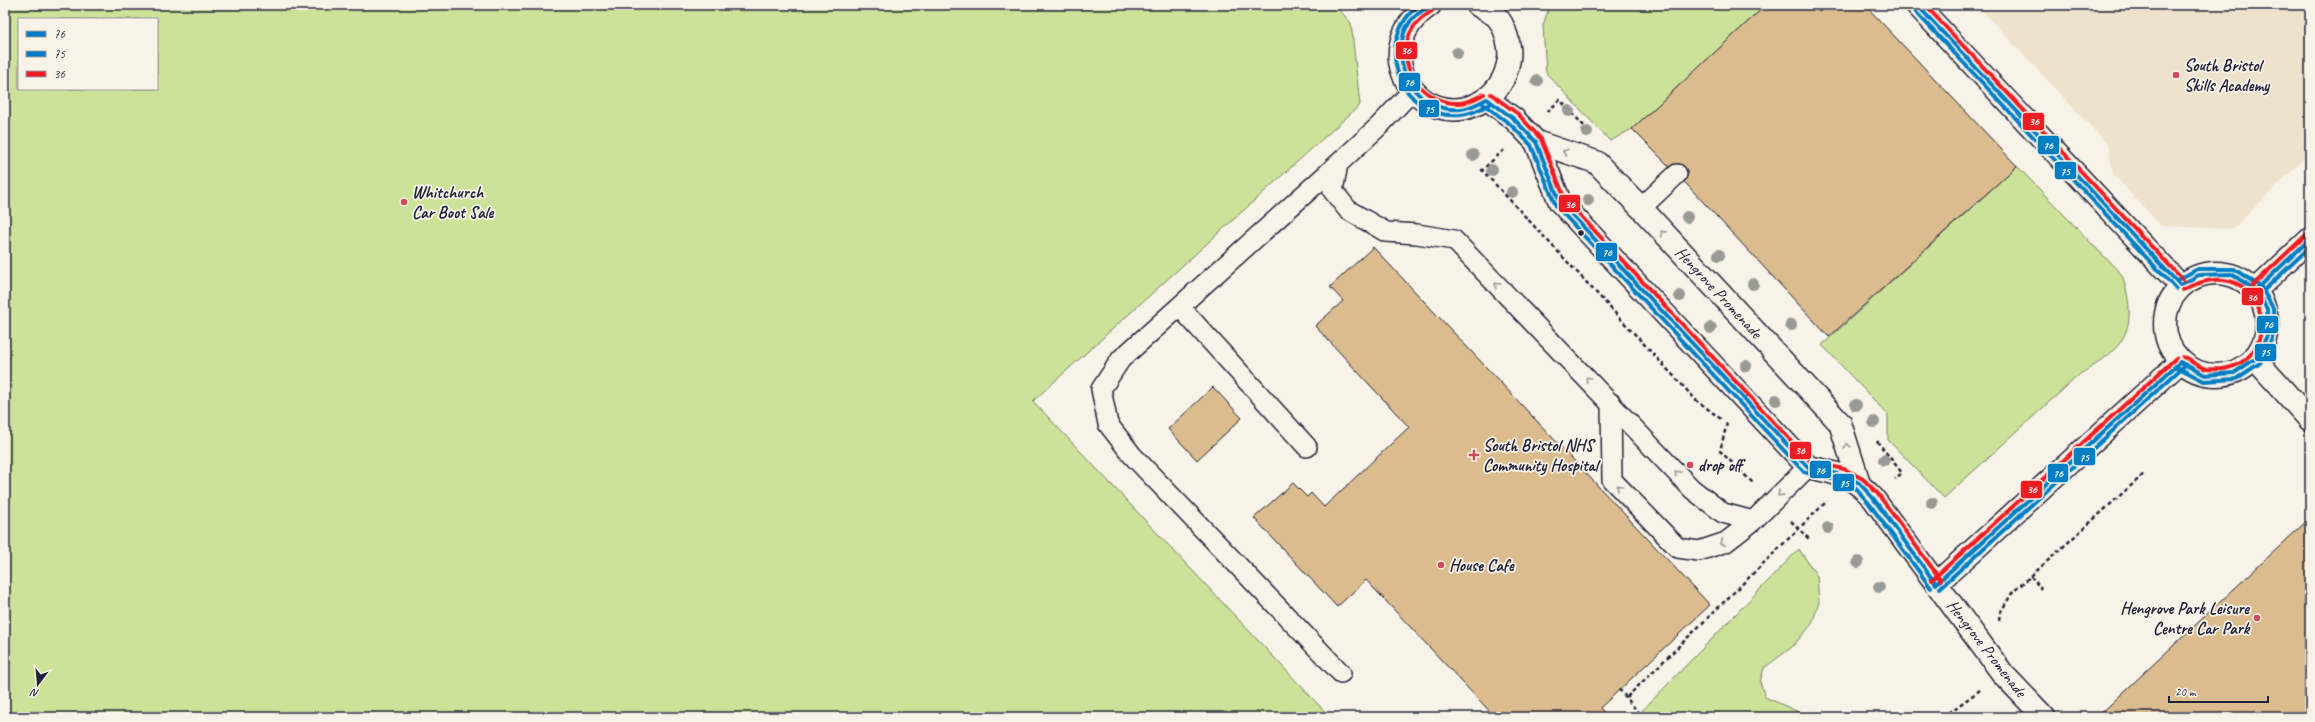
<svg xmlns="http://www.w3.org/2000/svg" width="2315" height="722" font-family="Caveat,sans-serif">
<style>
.built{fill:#efe2cd}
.green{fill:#cbe298;stroke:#76826a;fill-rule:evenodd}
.building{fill:#dbbc8e;stroke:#22223b}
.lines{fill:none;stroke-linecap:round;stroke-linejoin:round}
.service-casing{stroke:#22223b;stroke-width:22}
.minor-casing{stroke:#22223b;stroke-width:25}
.path{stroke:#22223b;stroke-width:2.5;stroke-dasharray:4 3;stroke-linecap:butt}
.service{stroke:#f7f3e8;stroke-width:19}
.minor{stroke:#f7f3e8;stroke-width:22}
.bus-1-casing{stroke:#f7f3e8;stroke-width:7}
.bus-2-casing{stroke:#f7f3e8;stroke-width:7}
.bus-3-casing{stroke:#f7f3e8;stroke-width:7}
.bus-1{stroke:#007ec5;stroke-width:4}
.bus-2{stroke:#007ec5;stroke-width:4}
.bus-3{stroke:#ee1d23;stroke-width:4}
.tree{fill:#999a96}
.oneway{stroke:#97959a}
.poi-dot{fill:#d1495b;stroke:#f7f3e8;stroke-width:1.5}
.bus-dot{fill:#22223b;stroke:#f7f3e8;stroke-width:1.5}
.labels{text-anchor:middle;stroke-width:3.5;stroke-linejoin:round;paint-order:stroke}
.poi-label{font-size:17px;font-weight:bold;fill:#22223b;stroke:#f7f3e8;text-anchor:start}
.street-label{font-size:17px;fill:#22223b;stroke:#f7f3e8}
.line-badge{stroke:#f7f3e8;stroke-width:1.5}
.badge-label{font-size:11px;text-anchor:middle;font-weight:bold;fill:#fff}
</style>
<rect width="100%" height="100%" fill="#f7f3e8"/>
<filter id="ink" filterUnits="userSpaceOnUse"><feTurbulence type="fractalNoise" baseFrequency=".025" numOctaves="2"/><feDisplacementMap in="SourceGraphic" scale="8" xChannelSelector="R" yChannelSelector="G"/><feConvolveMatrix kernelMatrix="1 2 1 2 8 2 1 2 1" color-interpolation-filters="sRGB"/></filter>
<g filter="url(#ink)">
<path class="built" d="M1977,5H2310V153L2233,229L2161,226L2113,174L2108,145Z"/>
<path class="green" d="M5,5H1335L1351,23L1360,105L1033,401L1330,717H5ZM19,19H157V89H19Z
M1550,5H1766L1632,129L1610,141L1546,73L1543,25Z
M2017,166L2122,275C2139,328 2126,348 2080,374L1944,498L1888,440V415L1822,345Z
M1799,549L1817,576L1819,602L1812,624L1792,647L1764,668L1760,682L1765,697L1810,717H1636Z"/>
<path class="building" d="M1766,5H1865L2017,166L1829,337L1677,174L1632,129Z
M1373,247L1710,605L1600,708L1608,717H1495L1366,580L1337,607L1254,518L1293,483L1307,497L1311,493L1324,507L1409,427L1315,326L1343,301L1330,287Z
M1213,387L1242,418L1197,460L1168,429Z
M2310,518V717H2097Z"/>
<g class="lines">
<defs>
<path id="service" d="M1413,90L1379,126L1338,164L1333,191L1348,210L1386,232L1417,234L1454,240L1692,489L1723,513L1753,521L1808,467
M1338,164L1121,359L1101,389L1108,424L1132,455L1341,673
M1641,208L1677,174
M1180,307L1307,447
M1611,403L1612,480L1678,548L1699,551L1726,542L1753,521"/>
<path id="minor" d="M1430,5C1363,50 1420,133 1479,103C1497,94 1506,78 1509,59C1511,47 1505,25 1496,16C1491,12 1483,9 1478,5
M1917,5L2180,285
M1487,99L1514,119L1536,142L1560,202L1808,467C1839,474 1851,474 1873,498L2003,674L2044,717
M1536,142L1596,162L1641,208L1840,423L1859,483
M2165 324a51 51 0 1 1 102 0a51 51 0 1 1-102 0Z
M2256,290L2310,239
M2255,359L2310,420
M1936,584L2180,362"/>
</defs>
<use href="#service" class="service-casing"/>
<use href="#minor" class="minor-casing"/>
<path class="path" d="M1547,112L1560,100L1585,127
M1504,150L1482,170L1696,400L1721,419
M1727,423L1720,451L1753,483
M1877,441L1902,473L1895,479
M1791,521L1810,540
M2031,576L2041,589
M1999,620L2000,613L2012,593L2145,473
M1619,689L1642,717
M1627,697L1827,501
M1943,717L1980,690"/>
<use href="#service" class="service"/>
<use href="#minor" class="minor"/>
<defs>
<path id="bus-1" d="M1430,5C1421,11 1411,18 1406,28C1389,66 1417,114 1461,109C1471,108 1479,103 1487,99
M1917,5L2180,285
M1487,99L1514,119L1536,142L1560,202L1808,467L1842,475L1859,483L1873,498L1936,584
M2180,285L2199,275L2231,274L2256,290L2267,309L2268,334L2255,359L2234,373L2205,375L2180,362
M2256,290L2310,239
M1936,584L2180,362"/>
<path id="bus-2" d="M1419,5C1371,42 1400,121 1461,115C1471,114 1481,109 1490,104
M1913,9L2176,289
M1483,104L1510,124L1531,145L1556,206L1804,472L1840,481L1855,488L1868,502L1931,588
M2177,280L2198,269H2234L2261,287L2273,308L2274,334L2260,363L2236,379L2204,381L2177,367
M2260,294L2310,247
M1940,588L2184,366"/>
<path id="bus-3" d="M1925,5L2184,281
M1433,10C1426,15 1418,20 1413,28C1392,61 1421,105 1459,103C1468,103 1476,98 1484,94
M1491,94L1518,114L1541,139L1565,199L1811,462L1844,469L1863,479L1878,494L1941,580
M2252,286L2306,235
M2183,357C2190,360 2200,368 2207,369C2291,377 2273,243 2183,290
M1932,580L2176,358"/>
</defs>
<use href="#bus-1" class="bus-1-casing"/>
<use href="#bus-2" class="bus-2-casing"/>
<use href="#bus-3" class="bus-3-casing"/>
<use href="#bus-1" class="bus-1"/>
<use href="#bus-2" class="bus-2"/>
<use href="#bus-3" class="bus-3"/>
</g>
<g class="tree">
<circle cx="1457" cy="53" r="6"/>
<circle cx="1537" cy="81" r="6"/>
<circle cx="1569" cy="111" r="6"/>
<circle cx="1587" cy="132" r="6"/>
<circle cx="1473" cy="155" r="6"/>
<circle cx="1492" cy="170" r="6"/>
<circle cx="1512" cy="192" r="6"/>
<circle cx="1588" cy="200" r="6"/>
<circle cx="1687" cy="217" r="6"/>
<circle cx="1719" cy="255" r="6"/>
<circle cx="1753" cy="284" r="6"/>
<circle cx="1680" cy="296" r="6"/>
<circle cx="1791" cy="325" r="6"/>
<circle cx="1711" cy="328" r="6"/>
<circle cx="1746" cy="366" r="6"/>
<circle cx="1776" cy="400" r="6"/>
<circle cx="1856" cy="405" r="6"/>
<circle cx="1874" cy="422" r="6"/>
<circle cx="1884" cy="460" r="6"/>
<circle cx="1932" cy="503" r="6"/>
<circle cx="1828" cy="528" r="6"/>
<circle cx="1858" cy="562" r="6"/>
<circle cx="1879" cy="587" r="6"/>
</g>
<defs><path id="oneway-chevron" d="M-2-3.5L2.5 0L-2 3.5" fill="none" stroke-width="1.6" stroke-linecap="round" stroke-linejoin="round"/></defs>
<g class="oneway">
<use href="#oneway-chevron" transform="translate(1565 152) rotate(-161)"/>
<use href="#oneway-chevron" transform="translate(1663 233) rotate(-133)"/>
<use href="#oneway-chevron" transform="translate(1497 285) rotate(-134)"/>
<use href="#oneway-chevron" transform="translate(1588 379) rotate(-134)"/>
<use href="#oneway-chevron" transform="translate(1847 446) rotate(-107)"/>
<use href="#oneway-chevron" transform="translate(1677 473) rotate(-133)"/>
<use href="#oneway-chevron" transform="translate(1619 487) rotate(-134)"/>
<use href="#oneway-chevron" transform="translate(1780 494) rotate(136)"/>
<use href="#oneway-chevron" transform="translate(1722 543) rotate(159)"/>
</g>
</g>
<g class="poi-dot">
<circle cx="2176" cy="75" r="4"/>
<circle cx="404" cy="202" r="4"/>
<path d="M1472 449h4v4h4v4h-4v4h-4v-4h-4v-4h4z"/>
<circle cx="1690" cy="465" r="4"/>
<circle cx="1441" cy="565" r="4"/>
<circle cx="2257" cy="618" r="4"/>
</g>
<circle class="bus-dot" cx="1581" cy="233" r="3.5"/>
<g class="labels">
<g class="poi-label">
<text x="2184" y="71">South Bristol<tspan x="2184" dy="20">Skills Academy</tspan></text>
<text x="412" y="198">Whitchurch<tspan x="412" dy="20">Car Boot Sale</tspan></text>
<text x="1483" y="451">South Bristol NHS<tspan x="1483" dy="20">Community Hospital</tspan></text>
<text x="1698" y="471">drop off</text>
<text x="1449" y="571">House Cafe</text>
<text x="2249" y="614" text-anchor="end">Hengrove Park Leisure<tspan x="2249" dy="20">Centre Car Park</tspan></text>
</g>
<g class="street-label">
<text transform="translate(1719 292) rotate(47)" y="6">Hengrove Promenade</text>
<text transform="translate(1987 648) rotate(52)" y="6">Hengrove Promenade</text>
</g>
</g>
<g class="line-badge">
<rect x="1395" y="41" width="23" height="19" rx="4" fill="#ee1d23"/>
<rect x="1398" y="72" width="23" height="20" rx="4" fill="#007ec5"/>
<rect x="1418" y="99" width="22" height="19" rx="4" fill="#007ec5"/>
<rect x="2022" y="112" width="23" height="19" rx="4" fill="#ee1d23"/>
<rect x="2037" y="135" width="23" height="20" rx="4" fill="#007ec5"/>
<rect x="2054" y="161" width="23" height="19" rx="4" fill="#007ec5"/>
<rect x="1558" y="194" width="23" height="19" rx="4" fill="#ee1d23"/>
<rect x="1595" y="242" width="23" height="20" rx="4" fill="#007ec5"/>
<rect x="2241" y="287" width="23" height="19" rx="4" fill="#ee1d23"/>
<rect x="2256" y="315" width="23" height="19" rx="4" fill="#007ec5"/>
<rect x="2254" y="343" width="23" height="19" rx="4" fill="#007ec5"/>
<rect x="1789" y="441" width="23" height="19" rx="4" fill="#ee1d23"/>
<rect x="2073" y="447" width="23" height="19" rx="4" fill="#007ec5"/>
<rect x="1809" y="460" width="23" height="19" rx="4" fill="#007ec5"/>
<rect x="2047" y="463" width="22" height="20" rx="4" fill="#007ec5"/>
<rect x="1832" y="473" width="23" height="19" rx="4" fill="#007ec5"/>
<rect x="2020" y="480" width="23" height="19" rx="4" fill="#ee1d23"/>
</g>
<g class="badge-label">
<text x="1406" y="54">36</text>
<text x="1409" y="86">76</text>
<text x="1429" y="113">75</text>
<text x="2034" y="125">36</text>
<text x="2048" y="149">76</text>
<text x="2065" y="175">75</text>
<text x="1570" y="208">36</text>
<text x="1607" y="256">76</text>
<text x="2252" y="301">36</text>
<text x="2268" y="328">76</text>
<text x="2265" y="356">75</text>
<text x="1800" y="454">36</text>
<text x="2084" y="461">75</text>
<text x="1820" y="474">76</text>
<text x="2058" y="477">76</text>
<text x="1844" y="487">75</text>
<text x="2032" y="493">36</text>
</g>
<rect width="2315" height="722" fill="none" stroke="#f7f3e8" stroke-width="20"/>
<rect x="10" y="10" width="2295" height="702" fill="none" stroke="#22223b" stroke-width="1.5" filter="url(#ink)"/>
<rect x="18" y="18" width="140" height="72" fill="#f7f3e8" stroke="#a29fa3"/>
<rect x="26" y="31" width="20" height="6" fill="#007ec5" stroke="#a29fa3"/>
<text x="54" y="38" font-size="12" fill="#22223b">76</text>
<rect x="26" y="51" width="20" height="6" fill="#007ec5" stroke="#a29fa3"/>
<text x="54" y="58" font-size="12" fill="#22223b">75</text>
<rect x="26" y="71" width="20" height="6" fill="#ee1d23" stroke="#a29fa3"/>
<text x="54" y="78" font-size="12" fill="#22223b">36</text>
<g transform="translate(38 684) rotate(196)" stroke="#f7f3e8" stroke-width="3" paint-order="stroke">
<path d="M0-3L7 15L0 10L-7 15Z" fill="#22223b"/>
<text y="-6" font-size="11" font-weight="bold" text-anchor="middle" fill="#22223b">N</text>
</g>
<path d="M2169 696v6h99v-6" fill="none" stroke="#22223b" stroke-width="2"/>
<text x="2175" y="696" font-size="12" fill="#22223b" stroke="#f7f3e8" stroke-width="3" paint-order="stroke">20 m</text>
</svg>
